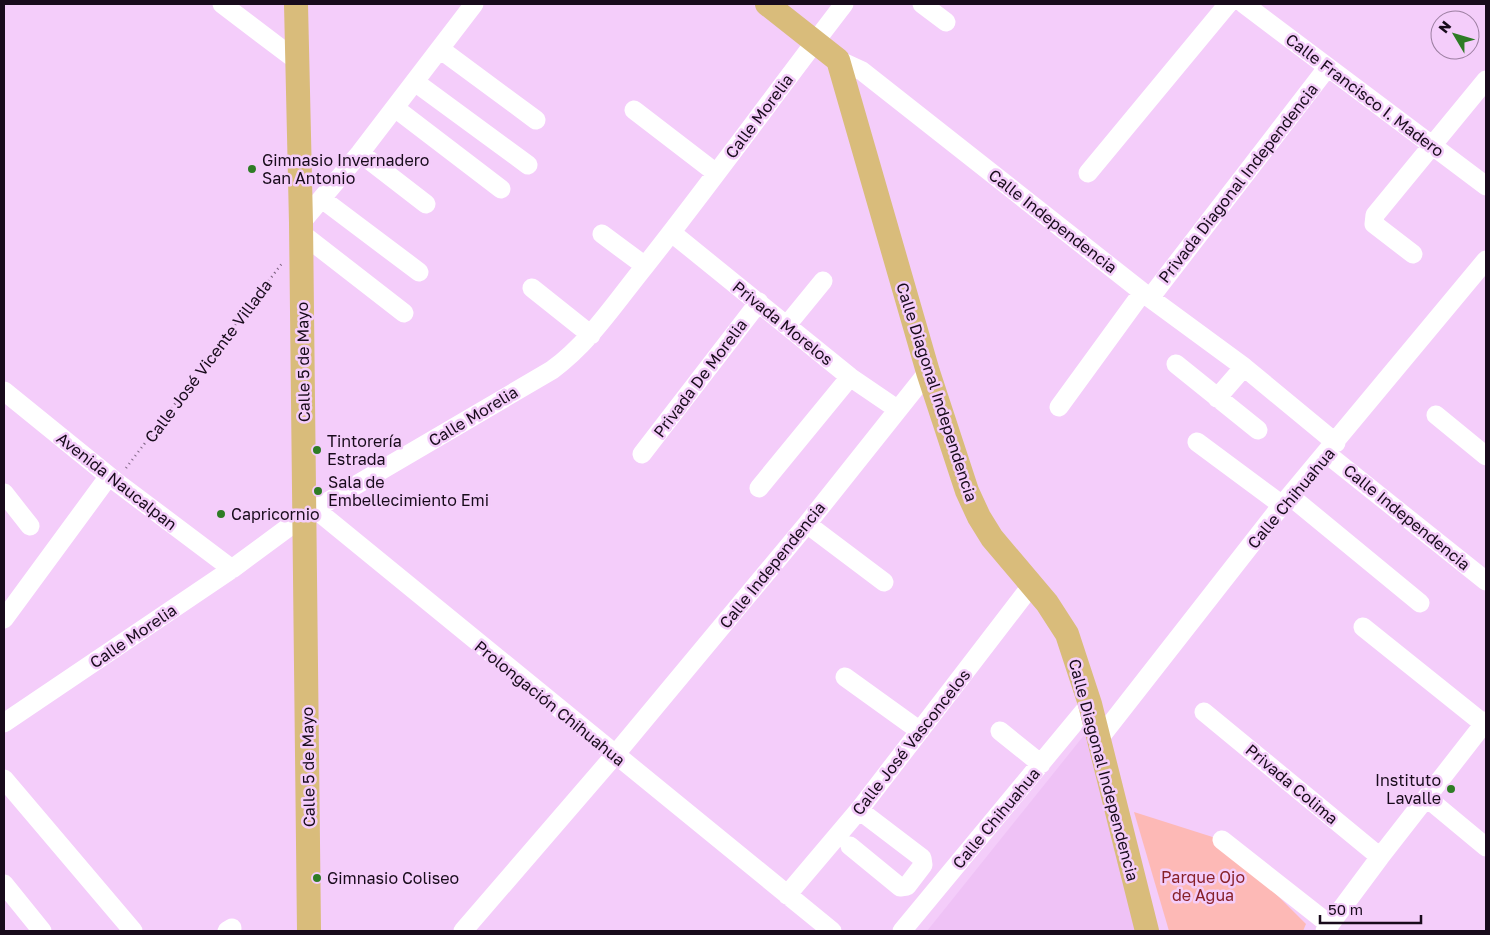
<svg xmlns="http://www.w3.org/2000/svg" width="1490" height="935" font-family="'Golos Text',sans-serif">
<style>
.built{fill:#efc2f6}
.green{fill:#fdb9b6}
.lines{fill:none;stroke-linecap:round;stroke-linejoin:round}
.path{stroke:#7c6380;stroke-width:2.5;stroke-dasharray:1 4;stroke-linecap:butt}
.minor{stroke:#fff;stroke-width:19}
.major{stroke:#d9bc7b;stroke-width:24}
.poi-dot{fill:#2e7c25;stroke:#f4cdfa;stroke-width:2}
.labels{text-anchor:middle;stroke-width:5;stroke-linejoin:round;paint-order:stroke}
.street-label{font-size:16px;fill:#180b1b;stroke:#f4cdfa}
.poi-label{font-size:16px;fill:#180b1b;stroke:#f4cdfa;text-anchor:start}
.park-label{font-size:16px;fill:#872129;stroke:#f4cdfa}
</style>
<rect width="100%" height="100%" fill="#f4cdfa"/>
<path class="built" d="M1085,734L1138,931H927Z"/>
<path class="green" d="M1134,812L1222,840L1306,924L1303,931H1169Z"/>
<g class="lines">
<path class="path" d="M126,468L283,262"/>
<path class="minor" d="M222,4L296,60
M922,4L946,22
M1244,4L1486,186
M440,49L536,120
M838,60L862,71L1150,298L1244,367L1336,443
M415,82L528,165
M395,108L501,189
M634,110L716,173
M360,153L426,204
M1088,173L1228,4
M322,199L419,272
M301,223L360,153L474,4
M301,233L404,313
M672,233L850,377L897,409
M602,234L645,266
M1413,254L1374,224L1375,215L1486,80
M532,288L591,335
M1150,298L1327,68
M787,325L823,281
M1176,364L1258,430
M4,391L115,481L232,569
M1217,398L1244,367
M1059,407L1142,293
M1436,415L1486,456
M1197,442L1282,505
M642,454L759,302
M1327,454L1486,581
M759,488L850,377
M4,493L30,526
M1290,496L1420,603
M315,509L832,931
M807,524L884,582
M4,619L109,476
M1363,627L1484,724
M845,677L920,731
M1204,712L1380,857
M4,723L232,569L305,515L552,370C590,342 615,303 645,266C713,180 777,91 844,4
M1000,731L1041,764
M1099,739L1282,505L1486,260
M4,779L133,931
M1427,798L1486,847
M1222,840L1330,925
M850,846L900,887L907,886L923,865L922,858L859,810
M4,884L42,931
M787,895L859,810L1031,586
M227,931L232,928
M463,931L614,756L807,524L928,372
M902,931L1090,704
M1325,931L1380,857L1486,721"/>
<path class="major" d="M296,4L301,223L309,931
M767,4L838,60L928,372L967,491L979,517L992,538L1047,603L1067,634L1090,704L1147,931"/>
</g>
<g class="poi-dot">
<circle cx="252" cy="169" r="5"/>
<circle cx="317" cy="450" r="5"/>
<circle cx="318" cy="491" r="5"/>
<circle cx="221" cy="514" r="5"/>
<circle cx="1451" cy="789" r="5"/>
<circle cx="317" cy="878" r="5"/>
</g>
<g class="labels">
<g class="street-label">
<text transform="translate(1365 95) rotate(37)" y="6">Calle Francisco I. Madero</text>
<text transform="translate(759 116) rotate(-53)" y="6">Calle Morelia</text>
<text transform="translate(1238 183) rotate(-52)" y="6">Privada Diagonal Independencia</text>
<text transform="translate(1053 221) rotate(38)" y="6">Calle Independencia</text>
<text transform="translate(783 323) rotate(39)" y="6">Privada Morelos</text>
<text transform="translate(208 361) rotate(-53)" y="6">Calle José Vicente Villada</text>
<text transform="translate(303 362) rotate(-91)" y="6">Calle 5 de Mayo</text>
<text transform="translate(700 378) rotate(-53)" y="6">Privada De Morelia</text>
<text transform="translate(937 392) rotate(72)" y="6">Calle Diagonal Independencia</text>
<text transform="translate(473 416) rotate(-31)" y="6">Calle Morelia</text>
<text transform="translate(117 481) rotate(38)" y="6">Avenida Naucalpan</text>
<text transform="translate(1291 498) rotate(-50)" y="6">Calle Chihuahua</text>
<text transform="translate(1407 517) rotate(39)" y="6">Calle Independencia</text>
<text transform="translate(772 565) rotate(-51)" y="6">Calle Independencia</text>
<text transform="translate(133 636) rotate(-34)" y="6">Calle Morelia</text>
<text transform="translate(550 703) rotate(39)" y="6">Prolongación Chihuahua</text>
<text transform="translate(911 742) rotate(-52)" y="6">Calle José Vasconcelos</text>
<text transform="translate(308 767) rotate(-91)" y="6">Calle 5 de Mayo</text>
<text transform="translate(1104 770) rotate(75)" y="6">Calle Diagonal Independencia</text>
<text transform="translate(1292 784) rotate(40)" y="6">Privada Colima</text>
<text transform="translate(996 818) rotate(-50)" y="6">Calle Chihuahua</text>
</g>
<g class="poi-label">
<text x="262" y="166">Gimnasio Invernadero<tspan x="262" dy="18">San Antonio</tspan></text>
<text x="327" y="447">Tintorería<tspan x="327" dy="18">Estrada</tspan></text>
<text x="328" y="488">Sala de<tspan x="328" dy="18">Embellecimiento Emi</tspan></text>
<text x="231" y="520">Capricornio</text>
<text x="1441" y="786" text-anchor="end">Instituto<tspan x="1441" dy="18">Lavalle</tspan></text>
<text x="327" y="884">Gimnasio Coliseo</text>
</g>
<g class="park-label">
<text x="1203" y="883">Parque Ojo<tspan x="1203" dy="18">de Agua</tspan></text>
</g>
</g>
<rect width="1490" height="935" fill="none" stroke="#180b1b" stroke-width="10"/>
<g transform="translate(1455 35) rotate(308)"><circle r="24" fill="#f4cdfa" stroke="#9c7fa1"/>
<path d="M0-4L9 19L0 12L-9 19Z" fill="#2e7c25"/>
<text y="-8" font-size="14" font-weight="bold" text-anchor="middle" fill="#180b1b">N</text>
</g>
<path d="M1320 915v8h101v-8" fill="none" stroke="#180b1b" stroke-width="2.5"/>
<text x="1328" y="915" font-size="15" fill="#180b1b" stroke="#f4cdfa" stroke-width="4" paint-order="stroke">50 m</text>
</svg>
